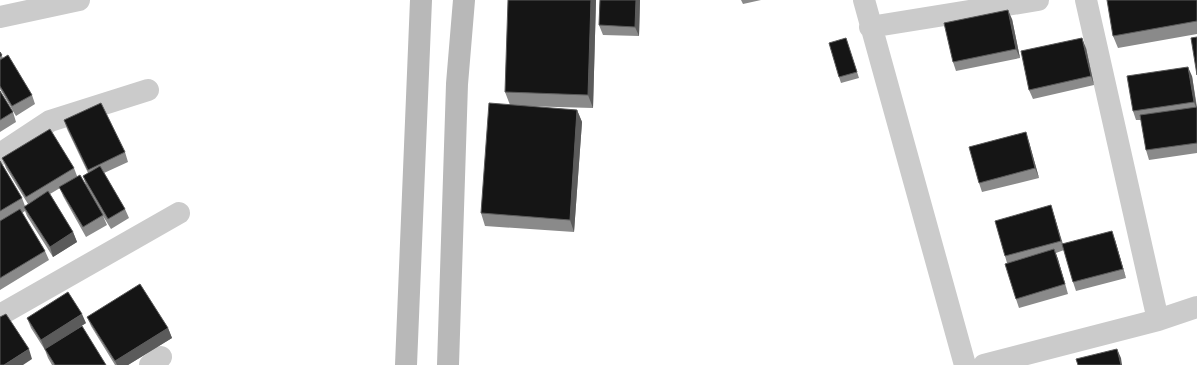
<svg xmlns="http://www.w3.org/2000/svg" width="1197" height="365" font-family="Quicksand,sans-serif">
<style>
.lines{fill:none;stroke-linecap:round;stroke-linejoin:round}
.street{stroke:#cbcbcb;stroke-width:22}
.secondary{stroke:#b8b8b8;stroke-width:22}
.wall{fill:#8a8a8a}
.shaded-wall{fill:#5b5b5b}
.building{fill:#151515;stroke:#5b5b5b}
</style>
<rect width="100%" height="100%" fill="#fff"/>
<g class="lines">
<path class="street" d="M864,0L965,365
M1086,0L1158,320
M0,17L79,0
M870,27L1038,0
M0,154L50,121L148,90
M0,315L179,213
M150,365L161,357
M984,365L1158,320L1197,307"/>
<path class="secondary" d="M406,365L421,0
M448,365L457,84L464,0"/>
</g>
<path class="wall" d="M596,0L593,108L522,106L577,110L582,122L574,232L485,226L481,213L510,105L505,92Z
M600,0H640L639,36L603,35L599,25Z
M741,0H761L743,4Z
M1197,0V34L1118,48L1113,36Z
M1012,19L1020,58L956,71L953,62Z
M846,38L859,78L841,83L839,77Z
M1086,48L1094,85L1033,99L1029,90Z
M0,52L3,58L32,95L35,104L16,116L0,89Z
M1192,76L1197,107V153L1149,160L1146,150L1141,120H1136L1133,111Z
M0,91L13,112L16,122L0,132Z
M64,120L125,152L128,162L104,173L125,209L129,218L111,229L103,216L107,225L86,237L63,196L60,188L50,194L73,232L77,242L53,257L27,216L25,211L22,213L45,251L49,260L0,290V161L22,198L25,206L28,204L6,168L2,158L74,168L77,176L86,185L83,176L88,173L67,129Z
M1029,142L1039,178L982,192L979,183Z
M1054,215L1063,244L1115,240L1126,278L1076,291L1073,282L1064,250L1056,253L1068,294L1019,308L1016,299L1007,263L1005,256Z
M87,317L168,328L172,338L128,365H115L91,326Z
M27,318L86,323L78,328L106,365H52L48,358L45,350L31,328Z"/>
<path class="shaded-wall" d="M591,0H596L593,108L588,95Z
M636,0H640L639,36L635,27Z
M1008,10L1012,19L1020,58L1016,49Z
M1082,38L1086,48L1094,85L1091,76Z
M1188,67L1192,76L1197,110L1194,102Z
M577,110L582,122L574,232L570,220Z
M1026,132L1029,142L1039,178L1035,168Z
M1051,205L1054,215L1064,250L1061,241Z
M1112,231L1115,240L1126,278L1123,269Z
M73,232L77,242L53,257L50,247Z
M1054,249L1058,259L1068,294L1065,284Z
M82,314L86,323L45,350L41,340Z
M168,328L172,338L128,365H117L115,361Z
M29,349L32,359L23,365H4Z
M1117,349L1121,358L1122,365H1121Z"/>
<path class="building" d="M508,0H591L588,95L505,92Z
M600,0H636L635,27L599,25Z
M1107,0H1197V21L1113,36Z
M1008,10L1016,49L953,62L944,23Z
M1197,37V75L1191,38Z
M846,38L857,72L839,77L829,43Z
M1082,38L1091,76L1029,90L1021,51Z
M0,52L2,55L0,57Z
M8,55L32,95L12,106L0,86V60Z
M1188,67L1194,102L1133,111L1127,76Z
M0,91L13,112L0,120Z
M101,103L125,152L88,170L64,120Z
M489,103L577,110L570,220L481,213Z
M1197,107V143L1146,150L1140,115Z
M50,129L74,168L26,197L2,158Z
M1026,132L1035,168L979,183L969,147Z
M0,161L22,198L0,211Z
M100,166L125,209L108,219L83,176Z
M80,175L103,215L83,227L59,187Z
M48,191L73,232L50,247L24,207Z
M1051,205L1061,241L1005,256L995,221Z
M20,209L45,251L0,278V221Z
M1112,231L1123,269L1073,282L1062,244Z
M1054,249L1065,284L1016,299L1005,264Z
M140,284L168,328L115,361L87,317Z
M68,292L82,314L41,340L27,318Z
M6,314L29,349L4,365H0V317Z
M82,326L106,365H55L45,349Z
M1117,349L1121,365H1078L1076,359Z"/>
</svg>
